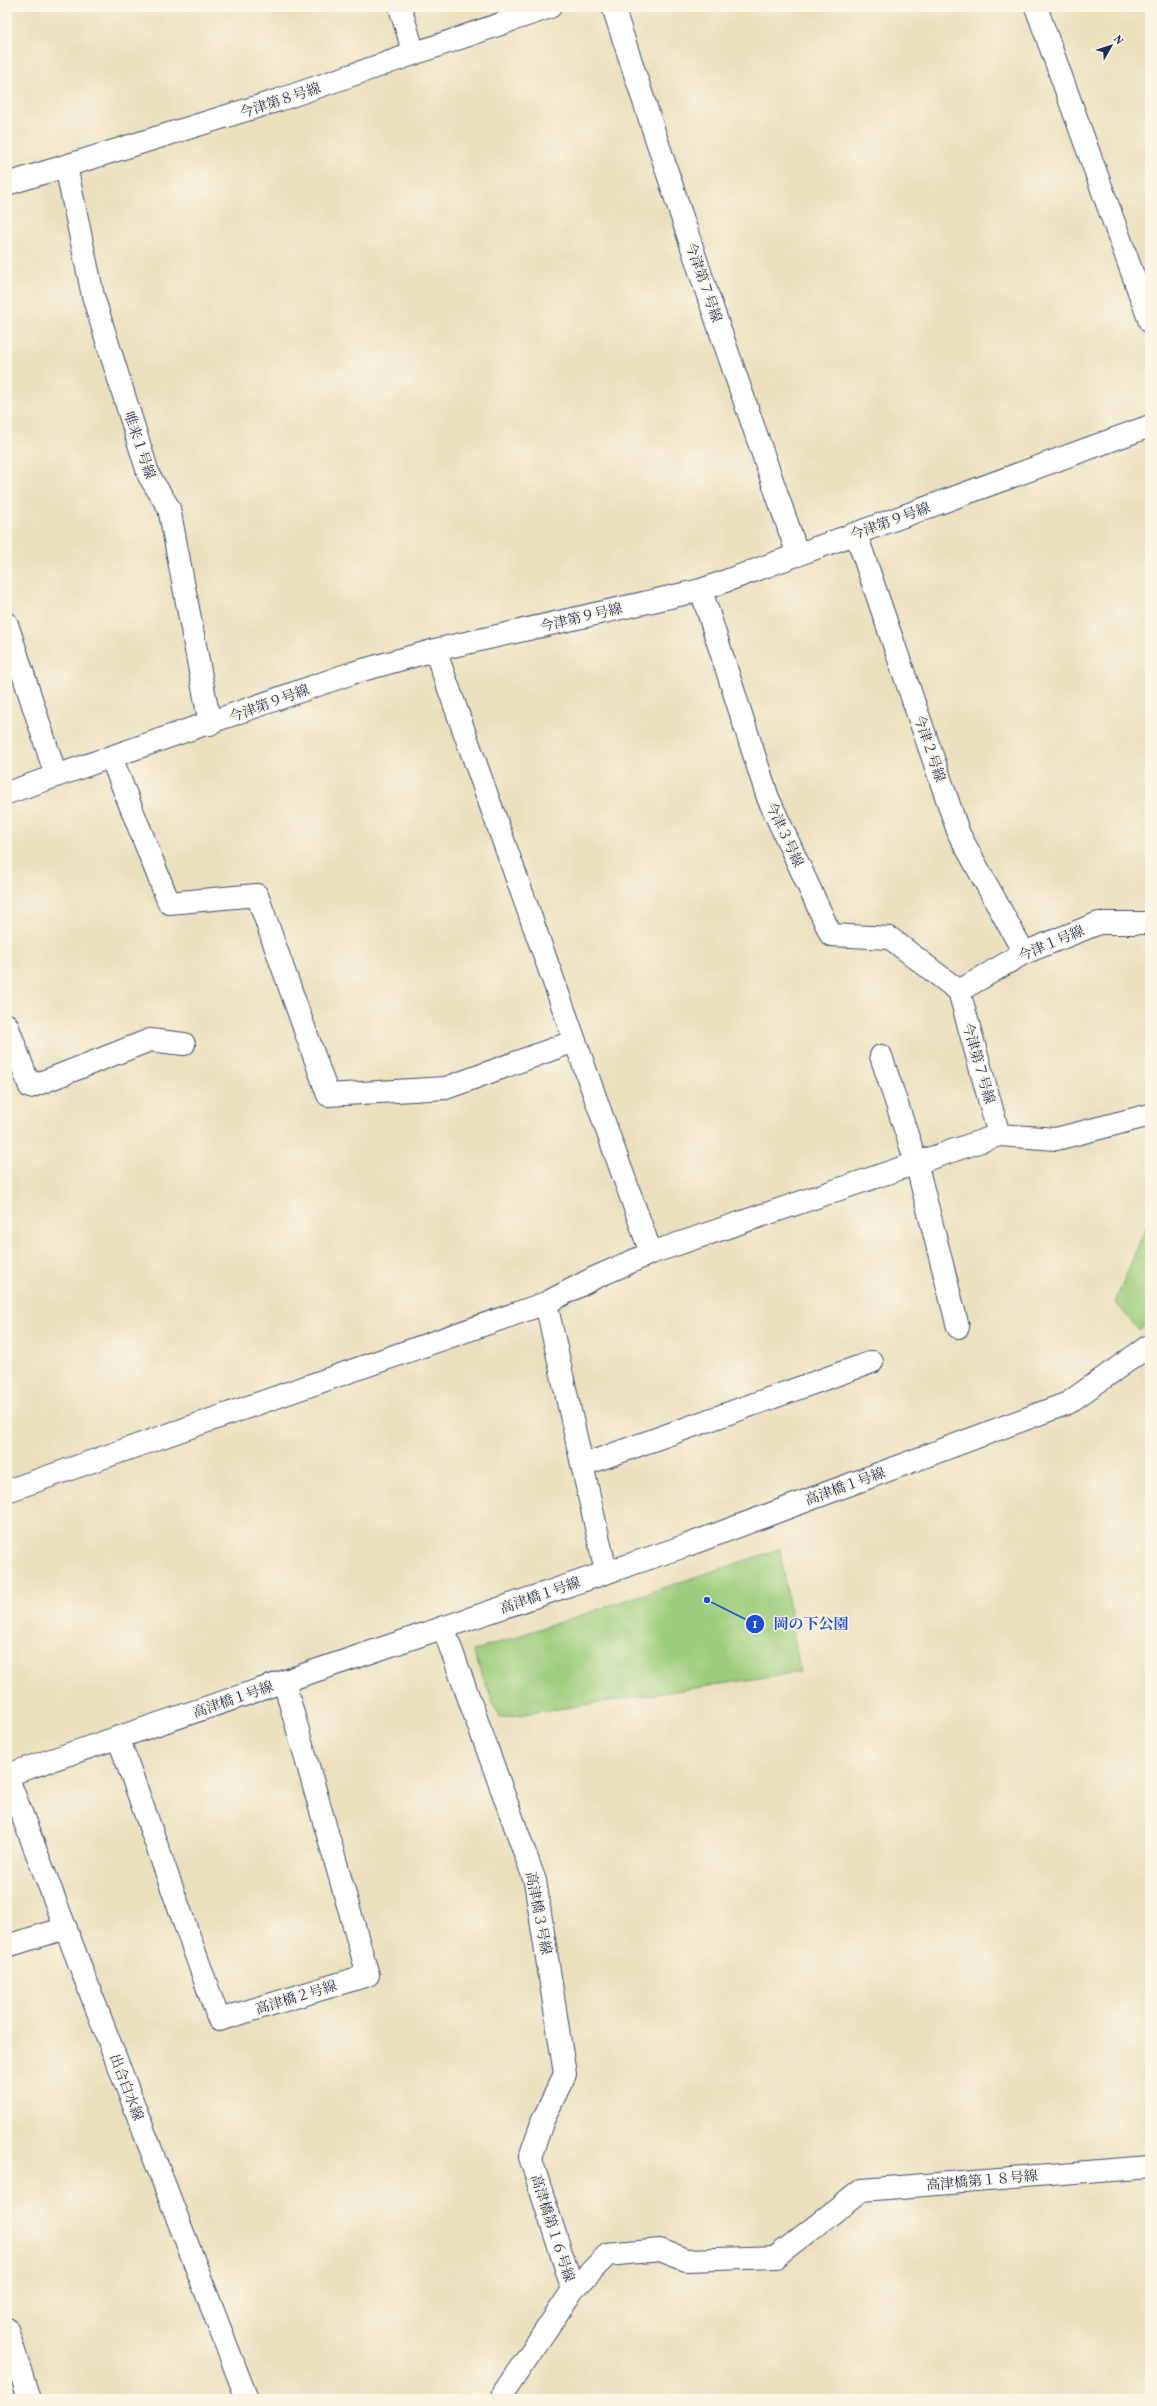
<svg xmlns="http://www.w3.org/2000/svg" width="1157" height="2406" font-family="Vollkorn,'Noto Serif JP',serif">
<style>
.green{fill:#9ccd7c;stroke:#5c7e6d}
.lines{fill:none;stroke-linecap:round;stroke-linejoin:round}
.minor-casing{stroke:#3a4a6c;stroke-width:24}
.minor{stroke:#fff;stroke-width:22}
.labels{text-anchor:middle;stroke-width:3;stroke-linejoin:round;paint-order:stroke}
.street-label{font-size:14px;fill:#1b2f5e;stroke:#fcf5e5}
.leader{fill:none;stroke:#1d4ed8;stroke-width:1.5}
.callout-dot{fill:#1d4ed8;stroke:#fcf5e5;stroke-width:1.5}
.mark-label{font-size:12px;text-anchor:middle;font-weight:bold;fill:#fff}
.callout-label{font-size:15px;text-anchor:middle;font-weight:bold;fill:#1d4ed8;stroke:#fcf5e5;stroke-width:3;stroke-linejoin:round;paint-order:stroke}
</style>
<rect width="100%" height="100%" fill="#fcf5e5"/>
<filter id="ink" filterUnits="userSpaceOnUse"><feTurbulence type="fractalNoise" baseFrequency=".025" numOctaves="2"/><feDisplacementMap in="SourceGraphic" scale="8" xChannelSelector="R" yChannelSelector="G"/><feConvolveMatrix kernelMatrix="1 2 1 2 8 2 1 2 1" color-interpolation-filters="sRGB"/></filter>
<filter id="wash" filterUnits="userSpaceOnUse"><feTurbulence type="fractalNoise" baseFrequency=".012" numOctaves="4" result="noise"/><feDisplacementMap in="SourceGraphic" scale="16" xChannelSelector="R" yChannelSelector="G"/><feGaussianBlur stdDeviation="0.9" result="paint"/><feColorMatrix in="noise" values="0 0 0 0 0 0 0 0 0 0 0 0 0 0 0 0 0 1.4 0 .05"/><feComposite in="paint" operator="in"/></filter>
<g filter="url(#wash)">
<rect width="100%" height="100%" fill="#ebe0bd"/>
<path class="green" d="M1150,1217V1321L1139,1330L1115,1302Z
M780,1549L800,1672L499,1718L473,1651Z"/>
</g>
<g filter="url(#ink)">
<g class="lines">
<defs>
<path id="minor" d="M400,7L414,54
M613,7L705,287L798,555
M1036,7L1150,322
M66,166L93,296L149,476L169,508L210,724
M7,184L279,100L550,7
M856,534L959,834L1024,953
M701,590L768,798L831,935L890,938L959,991
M7,624L56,776
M435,650L651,1253
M111,757L169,903L257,895L328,1095L446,1088L575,1041
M7,793L352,673L435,650L701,590L1150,426
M959,991L1024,953L1099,923H1150
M959,991L999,1135
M7,1025L30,1087L150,1040L184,1044
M881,1056L916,1162L958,1327
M546,1303L606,1572
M583,1465L872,1362
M7,1491L546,1303L594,1278L651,1253L999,1135L1056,1139L1150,1115
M443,1627L535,1881L565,2074L543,2120L530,2157L573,2290L504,2392V2399
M118,1737L219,2020L368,1975L284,1682
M7,1775L685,1546L1068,1403L1150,1345
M7,1776L247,2399
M7,1946L66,1928
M573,2290L607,2255L660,2250L686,2260L776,2257L862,2190L1150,2167
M7,2329L29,2399"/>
</defs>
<use href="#minor" class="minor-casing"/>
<use href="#minor" class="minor"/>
</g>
</g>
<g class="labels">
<g class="street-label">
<text transform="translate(280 100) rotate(-18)" y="5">今津第８号線</text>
<text transform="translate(704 282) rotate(71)" y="5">今津第７号線</text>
<text transform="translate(140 445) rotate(71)" y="5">唯来１号線</text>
<text transform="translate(890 521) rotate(-20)" y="5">今津第９号線</text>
<text transform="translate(581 617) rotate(-13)" y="5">今津第９号線</text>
<text transform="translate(269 703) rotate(-20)" y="5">今津第９号線</text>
<text transform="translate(930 748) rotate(71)" y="5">今津２号線</text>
<text transform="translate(785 834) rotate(65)" y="5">今津３号線</text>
<text transform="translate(1051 943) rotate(-23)" y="5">今津１号線</text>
<text transform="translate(979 1063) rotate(74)" y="5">今津第７号線</text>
<text transform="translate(845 1486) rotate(-20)" y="5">高津橋１号線</text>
<text transform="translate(540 1595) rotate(-19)" y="5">高津橋１号線</text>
<text transform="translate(233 1699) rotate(-19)" y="5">高津橋１号線</text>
<text transform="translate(539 1913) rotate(79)" y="5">高津橋３号線</text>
<text transform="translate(296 1997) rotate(-17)" y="5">高津橋２号線</text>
<text transform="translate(127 2087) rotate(69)" y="5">出合白水線</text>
<text transform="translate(982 2180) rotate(-5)" y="5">高津橋第１８号線</text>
<text transform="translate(553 2228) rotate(72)" y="5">高津橋第１６号線</text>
</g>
</g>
<path class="leader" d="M707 1600L755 1624"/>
<g class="callout-dot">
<circle cx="707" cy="1600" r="4"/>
<circle cx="755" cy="1624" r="10"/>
</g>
<g class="mark-label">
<text x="755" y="1628">1</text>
</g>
<g class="callout-label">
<text x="811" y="1629">岡の下公園</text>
</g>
<rect width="1157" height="2406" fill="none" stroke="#fcf5e5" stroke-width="24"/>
<g transform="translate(1111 46) rotate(51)" stroke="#fcf5e5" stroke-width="3" paint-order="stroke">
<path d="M0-3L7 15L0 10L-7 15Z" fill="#1b2f5e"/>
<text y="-6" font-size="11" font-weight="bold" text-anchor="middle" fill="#1b2f5e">N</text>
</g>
</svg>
